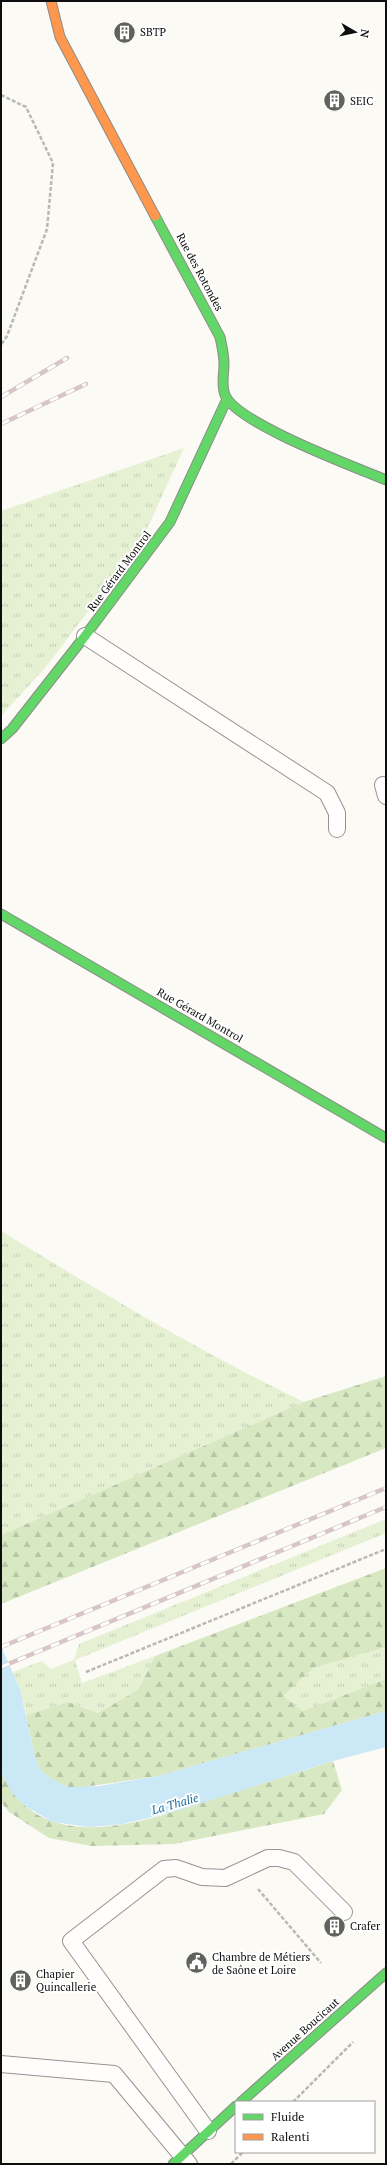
<svg xmlns="http://www.w3.org/2000/svg" width="387" height="2165" font-family="'PT Serif',serif">
<style>
.grass{fill:url(#grass-tufts)}
.forest{fill:url(#forest-firs)}
.water{fill:#cae8f5}
.lines{fill:none;stroke-linecap:round;stroke-linejoin:round}
.lane-casing{stroke:#959492;stroke-width:18}
.fast-casing{stroke:#8c8b88;stroke-width:11}
.slow-casing{stroke:#8c8b88;stroke-width:11}
.path{stroke:#b8b8b7;stroke-width:2.5;stroke-dasharray:4 2;stroke-linecap:butt}
.lane{stroke:#fffefd;stroke-width:16}
.fast{stroke:#63d668;stroke-width:9}
.slow{stroke:#ff974d;stroke-width:9}
.rail-casing{stroke:#d8c5c7;stroke-width:4.5}
.rail{stroke:#fff;stroke-width:3;stroke-dasharray:9;stroke-linecap:butt}
.labels{text-anchor:middle;stroke-width:4;stroke-linejoin:round;paint-order:stroke}
.poi-label{font-size:11px;fill:#0e0e0e;stroke:#fff;text-anchor:start}
.street-label{font-size:11px;fill:#0e0e0e;stroke:#fff}
.water-label{font-size:12px;font-style:italic;fill:#186b9f;stroke:#fff}
</style>
<defs>
<pattern id="grass-tufts" width="24" height="20" patternUnits="userSpaceOnUse"><rect width="24" height="20" fill="#e6f1d4"/><path d="M3 7l-1-3M5 7V3M7 7l1-3M15 17l-1-3M17 17v-4M19 17l1-3" fill="none" stroke="#c4cdb5"/></pattern>
<pattern id="forest-firs" width="22" height="20" patternUnits="userSpaceOnUse"><rect width="22" height="20" fill="#d7e8c2"/><path d="M5 1l3.5 6h-7zM16 11l3.5 6h-7z" fill="#b7c6a6"/></pattern>
</defs>
<rect width="100%" height="100%" fill="#fcfaf4"/>
<path class="grass" d="M184,448L141,542L45,668L1,716V511Z
M1,1231C100,1292 199,1351 304,1402L1,1535Z
M386,1519V1533L75,1660L82,1683L155,1656L138,1690L98,1713L68,1702L26,1715L20,1689L13,1672L42,1661L51,1669L74,1660L79,1644Z
M386,1647V1679L303,1711L283,1696L313,1668Z"/>
<path class="forest" d="M386,1376V1448L1,1604V1535L304,1402Z
M386,1568V1647L313,1668L283,1696L303,1711L386,1679V1711L158,1776L84,1787H68L53,1780L41,1771L35,1758L26,1715L68,1702L98,1713L138,1690L155,1656Z
M333,1761L342,1790L324,1814L174,1844L92,1846L49,1838L9,1812L1,1802V1773C13,1794 25,1811 49,1820C101,1841 175,1811 226,1795C261,1784 297,1773 333,1761Z"/>
<path class="water" d="M1,1646L20,1689L35,1758L41,1771L53,1780L68,1787L99,1786L158,1776L386,1711V1747L333,1761L177,1811L123,1824L89,1827L53,1822L25,1806L12,1793L1,1773Z"/>
<g class="lines">
<defs>
<path id="lane" d="M85,636L327,793L337,813V829
M383,785L386,796
M1,2064L114,2074L189,2164
M208,2131L71,1941L164,1869L176,1868L202,1877L225,1878L268,1858H279L294,1862L344,1912"/>
<path id="fast" d="M155,216L220,337C222,346 224,355 224,364C224,374 221,385 225,395C236,423 355,467 386,480
M1,739L12,729L85,636L170,522L227,399
M1,914L386,1138
M241,2102L386,1973
M173,2164L236,2106"/>
<path id="slow" d="M51,1L60,37L155,216"/>
</defs>
<use href="#lane" class="lane-casing"/>
<use href="#fast" class="fast-casing"/>
<use href="#slow" class="slow-casing"/>
<path class="path" d="M1,95L26,107L53,163L47,229L7,336L1,345
M86,1672L386,1549
M258,1889L321,1963
M293,2102L353,2042
M231,2164L243,2152"/>
<use href="#lane" class="lane"/>
<use href="#fast" class="fast"/>
<use href="#slow" class="slow"/>
<defs>
<path id="rail" d="M1,397L67,358
M1,424L86,384
M1,1647L386,1488
M1,1667L386,1507"/>
</defs>
<use href="#rail" class="rail-casing"/>
<use href="#rail" class="rail"/>
</g>
<defs>
<symbol id="building-disc" viewBox="-11 -11 22 22"><circle r="9.5" fill="#61615e" stroke="#fff"/><path d="M-4-6H4V6H1V3H-1V6H-4ZM-2.5-4.3h1.7v1.8h-1.7ZM.8-4.3h1.7v1.8H.8ZM-2.5-1h1.7V.8h-1.7ZM.8-1h1.7V.8H.8Z" fill="#fff"/></symbol>
<symbol id="civic-disc" viewBox="-11 -11 22 22"><circle r="9.5" fill="#61615e" stroke="#fff"/><path d="M-.6-6.5H3V-4.5H.6V-3L4-1V1h2V6H-6V1h2V-1L-.6-3ZM-1.2 2.5V6h2.4V2.5Z" fill="#fff"/></symbol>
</defs>
<g fill-rule="evenodd">
<use href="#building-disc" x="112" y="20" width="25" height="25"/>
<use href="#building-disc" x="322" y="88" width="25" height="25"/>
<use href="#building-disc" x="322" y="1914" width="25" height="25"/>
<use href="#civic-disc" x="184" y="1950" width="25" height="25"/>
<use href="#building-disc" x="8" y="1968" width="25" height="25"/>
</g>
<g class="labels">
<g class="poi-label">
<text x="140" y="36">SBTP</text>
<text x="350" y="105">SEIC</text>
<text x="350" y="1930">Crafer</text>
<text x="212" y="1961">Chambre de Métiers<tspan x="212" dy="13">de Saône et Loire</tspan></text>
<text x="36" y="1978">Chapier<tspan x="36" dy="13">Quincallerie</tspan></text>
</g>
<g class="street-label">
<text transform="translate(200 272) rotate(62)" y="4">Rue des Rotondes</text>
<text transform="translate(119 571) rotate(-53)" y="4">Rue Gérard Montrol</text>
<text transform="translate(200 1015) rotate(30)" y="4">Rue Gérard Montrol</text>
<text transform="translate(305 2029) rotate(-42)" y="4">Avenue Boucicaut</text>
</g>
<g class="water-label">
<text transform="translate(175 1804) rotate(-16)" y="4">La Thalie</text>
</g>
</g>
<rect width="387" height="2165" fill="none" stroke="#0e0e0e" stroke-width="4"/>
<rect x="235" y="2101" width="140" height="52" fill="#ffffff" stroke="#9f9f9f"/>
<rect x="243" y="2114" width="20" height="6" fill="#63d668" stroke="#9f9f9f"/>
<text x="271" y="2121" font-size="12" fill="#0e0e0e">Fluide</text>
<rect x="243" y="2134" width="20" height="6" fill="#ff974d" stroke="#9f9f9f"/>
<text x="271" y="2141" font-size="12" fill="#0e0e0e">Ralenti</text>
<g transform="translate(355 32) rotate(99)" stroke="#ffffff" stroke-width="3" paint-order="stroke">
<path d="M0-3L7 15L0 10L-7 15Z" fill="#0e0e0e"/>
<text y="-6" font-size="11" font-weight="bold" text-anchor="middle" fill="#0e0e0e">N</text>
</g>
</svg>
